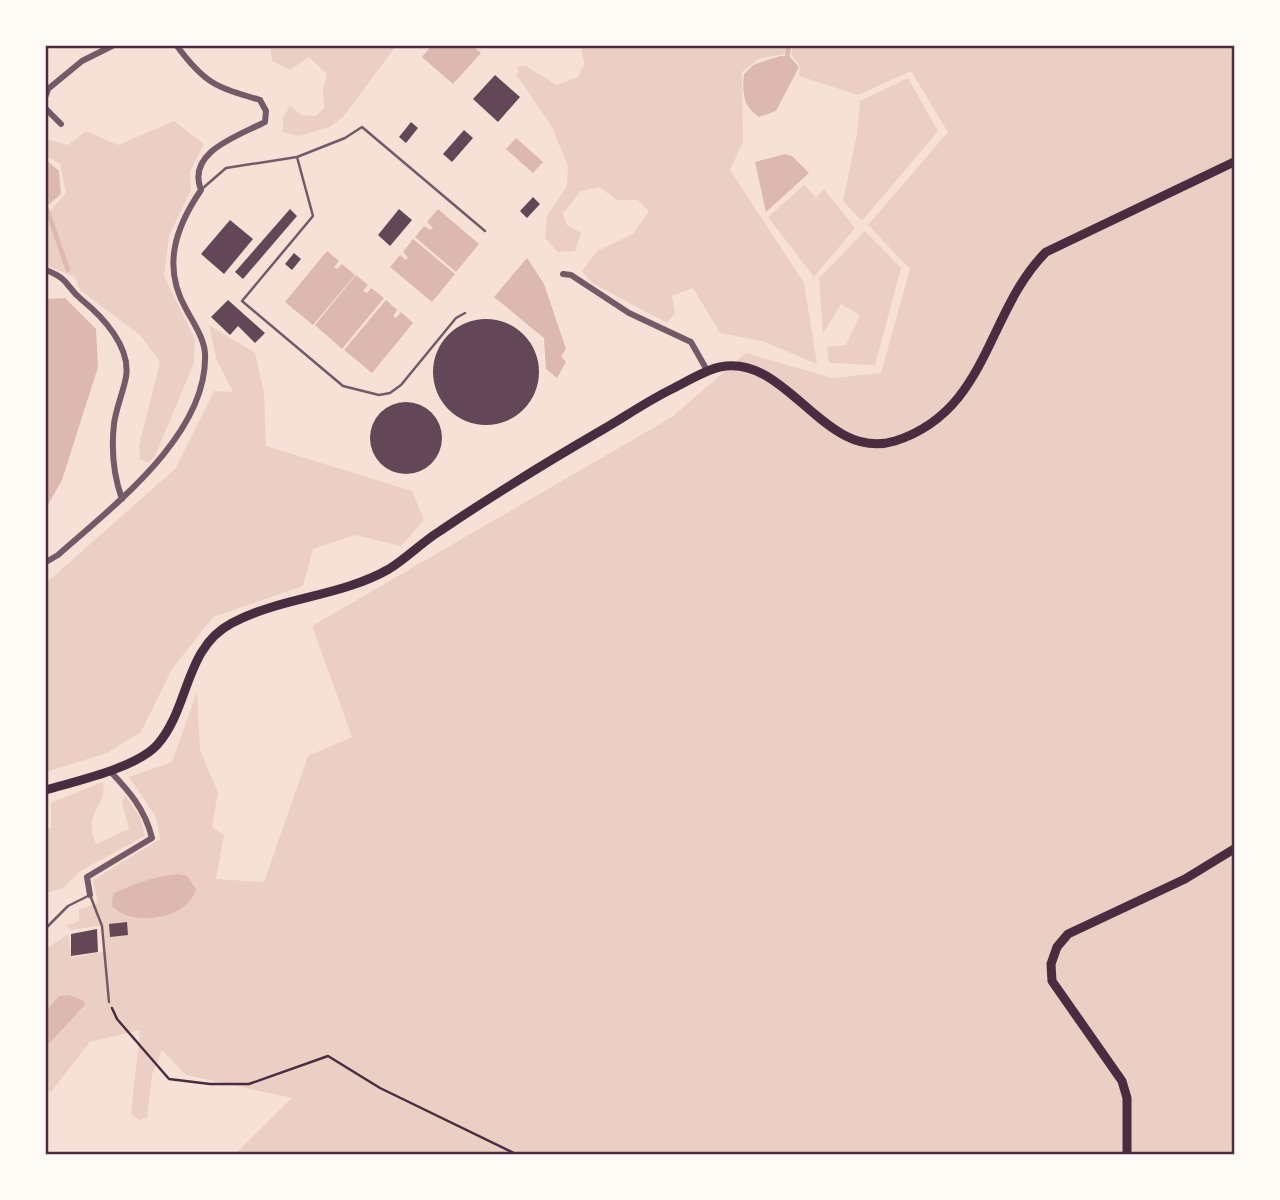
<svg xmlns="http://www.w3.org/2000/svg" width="1280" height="1200" font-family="'Golos Text',sans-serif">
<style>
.green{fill:#ebcfc5}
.water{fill:#dcb8b0}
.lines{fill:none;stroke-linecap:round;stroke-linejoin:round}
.stream{stroke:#dcb8b0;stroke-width:4.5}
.building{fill:#644757}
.path{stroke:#4a2c40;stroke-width:2.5}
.service{stroke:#755966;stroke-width:2.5}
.minor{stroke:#755966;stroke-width:6}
.secondary{stroke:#4a2c40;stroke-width:9}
.neatline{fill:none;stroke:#4a2c40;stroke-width:2.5}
</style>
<rect width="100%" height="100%" fill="#f7e1d7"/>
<path class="green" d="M270,46H396L343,117L329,127L299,136L283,132V118L290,106L301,115L316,116L324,108L323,91L327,74L309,57L290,70L272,61Z
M581,46H789L786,54L760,58L742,72L743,142L730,170L804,283L817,364L762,341L720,333L693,288L672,296L675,313L667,323L592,283L582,271L597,251L633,234L649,211L638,200H617L599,187L581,191L563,213L567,225L581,233L575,251L558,252L545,238L547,216L567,186L568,166L551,125L517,76L518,66H526L557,85L578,77L584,64Z
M793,46H1234V1154H235L292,1098L186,1075L162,1050L152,1075L147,1118L139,1120L131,1113L140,1030L90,1042L50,1093L46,1085V1047L83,1008L46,1011V949L68,934L72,958L106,951L103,925L71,930L66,926L79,921V910L98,903L93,880L160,839L156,817L129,777L172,762L197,692L200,750L218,792L212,827L224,835L216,879L264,882L308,756L352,737L312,626L672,417L746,353L832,378L881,373L910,269L868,225L948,132L911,71L858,95L799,76L800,67L791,54Z
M908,78L938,131L862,221L843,201L857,134L860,101Z
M174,121L204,144L190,172L191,190L169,236L164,276L195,339L194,363L155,456L148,463L140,459L139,445L160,362L141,336L80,290L75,277L46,265V212H49L66,193L60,164L46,156V139L68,145L86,131L118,145Z
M804,185L816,197L824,189L855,228L814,277L768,217Z
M865,231L901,268L875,365L829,363L827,347L846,345L860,315L841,304L823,334L819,278Z
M209,325L255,353L264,393L266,446L412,491L424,520L401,546L355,535L313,549L303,586L213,617L172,669L141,732L107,753L46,772V583L175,469L214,391L233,392L217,361Z
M102,782C111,804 81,810 96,844L129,829L122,802L125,795L140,817L145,836L82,870L63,888L46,893V828H51V803Z"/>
<path class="water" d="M431,46H472L481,53L453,84L422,57Z
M780,56H789L799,67L776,111L759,117C743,107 742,92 744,74L753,65Z
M516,138L543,162L533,173L506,149Z
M785,154L792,156L809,173L766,212L755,162Z
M46,160L59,171L61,194L46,207Z
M438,209L479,244L456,272L415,237L424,226L430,230L433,228L427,222Z
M413,239L455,274L432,302L390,267L400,255L406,260L408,257L403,252Z
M327,251L339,261L334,267L337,269L342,264L355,275L313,325L285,302Z
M527,258L544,284L566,349L561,356L566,362L557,378L546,369L544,338L494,297Z
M356,275L368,285L363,291L367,293L371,288L384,298L342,349L315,325Z
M65,298L96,329L98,367L62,480L46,508V299Z
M386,300L397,310L393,316L396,318L401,312L413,323L372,373L344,350Z
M179,874L187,876L196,889C189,919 132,928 112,906L113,894C132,884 156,876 179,874Z
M69,995L84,1001L85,1005L46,1047V1011L59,996Z"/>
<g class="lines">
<path class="stream" d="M786,62L789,46
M46,207L68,270"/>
</g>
<path class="building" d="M495,75L520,97L498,122L473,99Z
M411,122L418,128L406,143L399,137Z
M464,130L473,138L452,162L443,154Z
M533,197L540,204L527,218L520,211Z
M290,209L297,216L243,279L235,272Z
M399,209L412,220L390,246L378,235Z
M230,220L253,239L224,274L201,254Z
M294,253L301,259L292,270L285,264Z
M228,300L265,333L255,343L238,326L230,335L211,317Z
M433 372a53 53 0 1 1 106 0a53 53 0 1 1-106 0Z
M370 438a36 36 0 1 1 72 0a36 36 0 1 1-72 0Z
M127,922L128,935L110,937L109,924Z
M97,929L98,952L71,956V934Z"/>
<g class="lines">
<path class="path" d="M112,1008L117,1019L169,1079L210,1084H249L328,1056L380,1088L516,1154"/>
<path class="service" d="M297,157L313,216L242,301L343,386L379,395L390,393L401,385L456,318L465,313
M203,188L226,168L297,157L345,138L362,127L485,231
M46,928L68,906L90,895L102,926L109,1002"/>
<path class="minor" d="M46,95L48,89L82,61L112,46
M46,109L61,124
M46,270C71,280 64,285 82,300C103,317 131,347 126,377C123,393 116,408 114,424C111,451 113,474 122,499
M563,274L571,275L629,313L691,342L708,372
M46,562L58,555C112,507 209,434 205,353C204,338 193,322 186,309C162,267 175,228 201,190C186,152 238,136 265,122L266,111L260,100C216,87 205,84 177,46
M90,895L87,877L152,838C145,809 129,791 109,770"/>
<path class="secondary" d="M46,790C76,781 136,768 157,745C190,708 184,648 232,623C281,597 340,597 389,569C407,558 422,542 440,531C493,495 547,462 602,430C626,416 649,400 674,388C688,381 705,370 720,367C788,353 824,463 895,441C989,411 986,312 1046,252L1234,162
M1127,1154V1098L1122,1081L1052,981L1051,964L1057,947L1068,934L1185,879L1234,849"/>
</g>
<rect width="1280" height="1200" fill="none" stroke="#fffaf5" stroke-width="94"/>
<rect x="47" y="47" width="1186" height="1106" class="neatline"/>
</svg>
